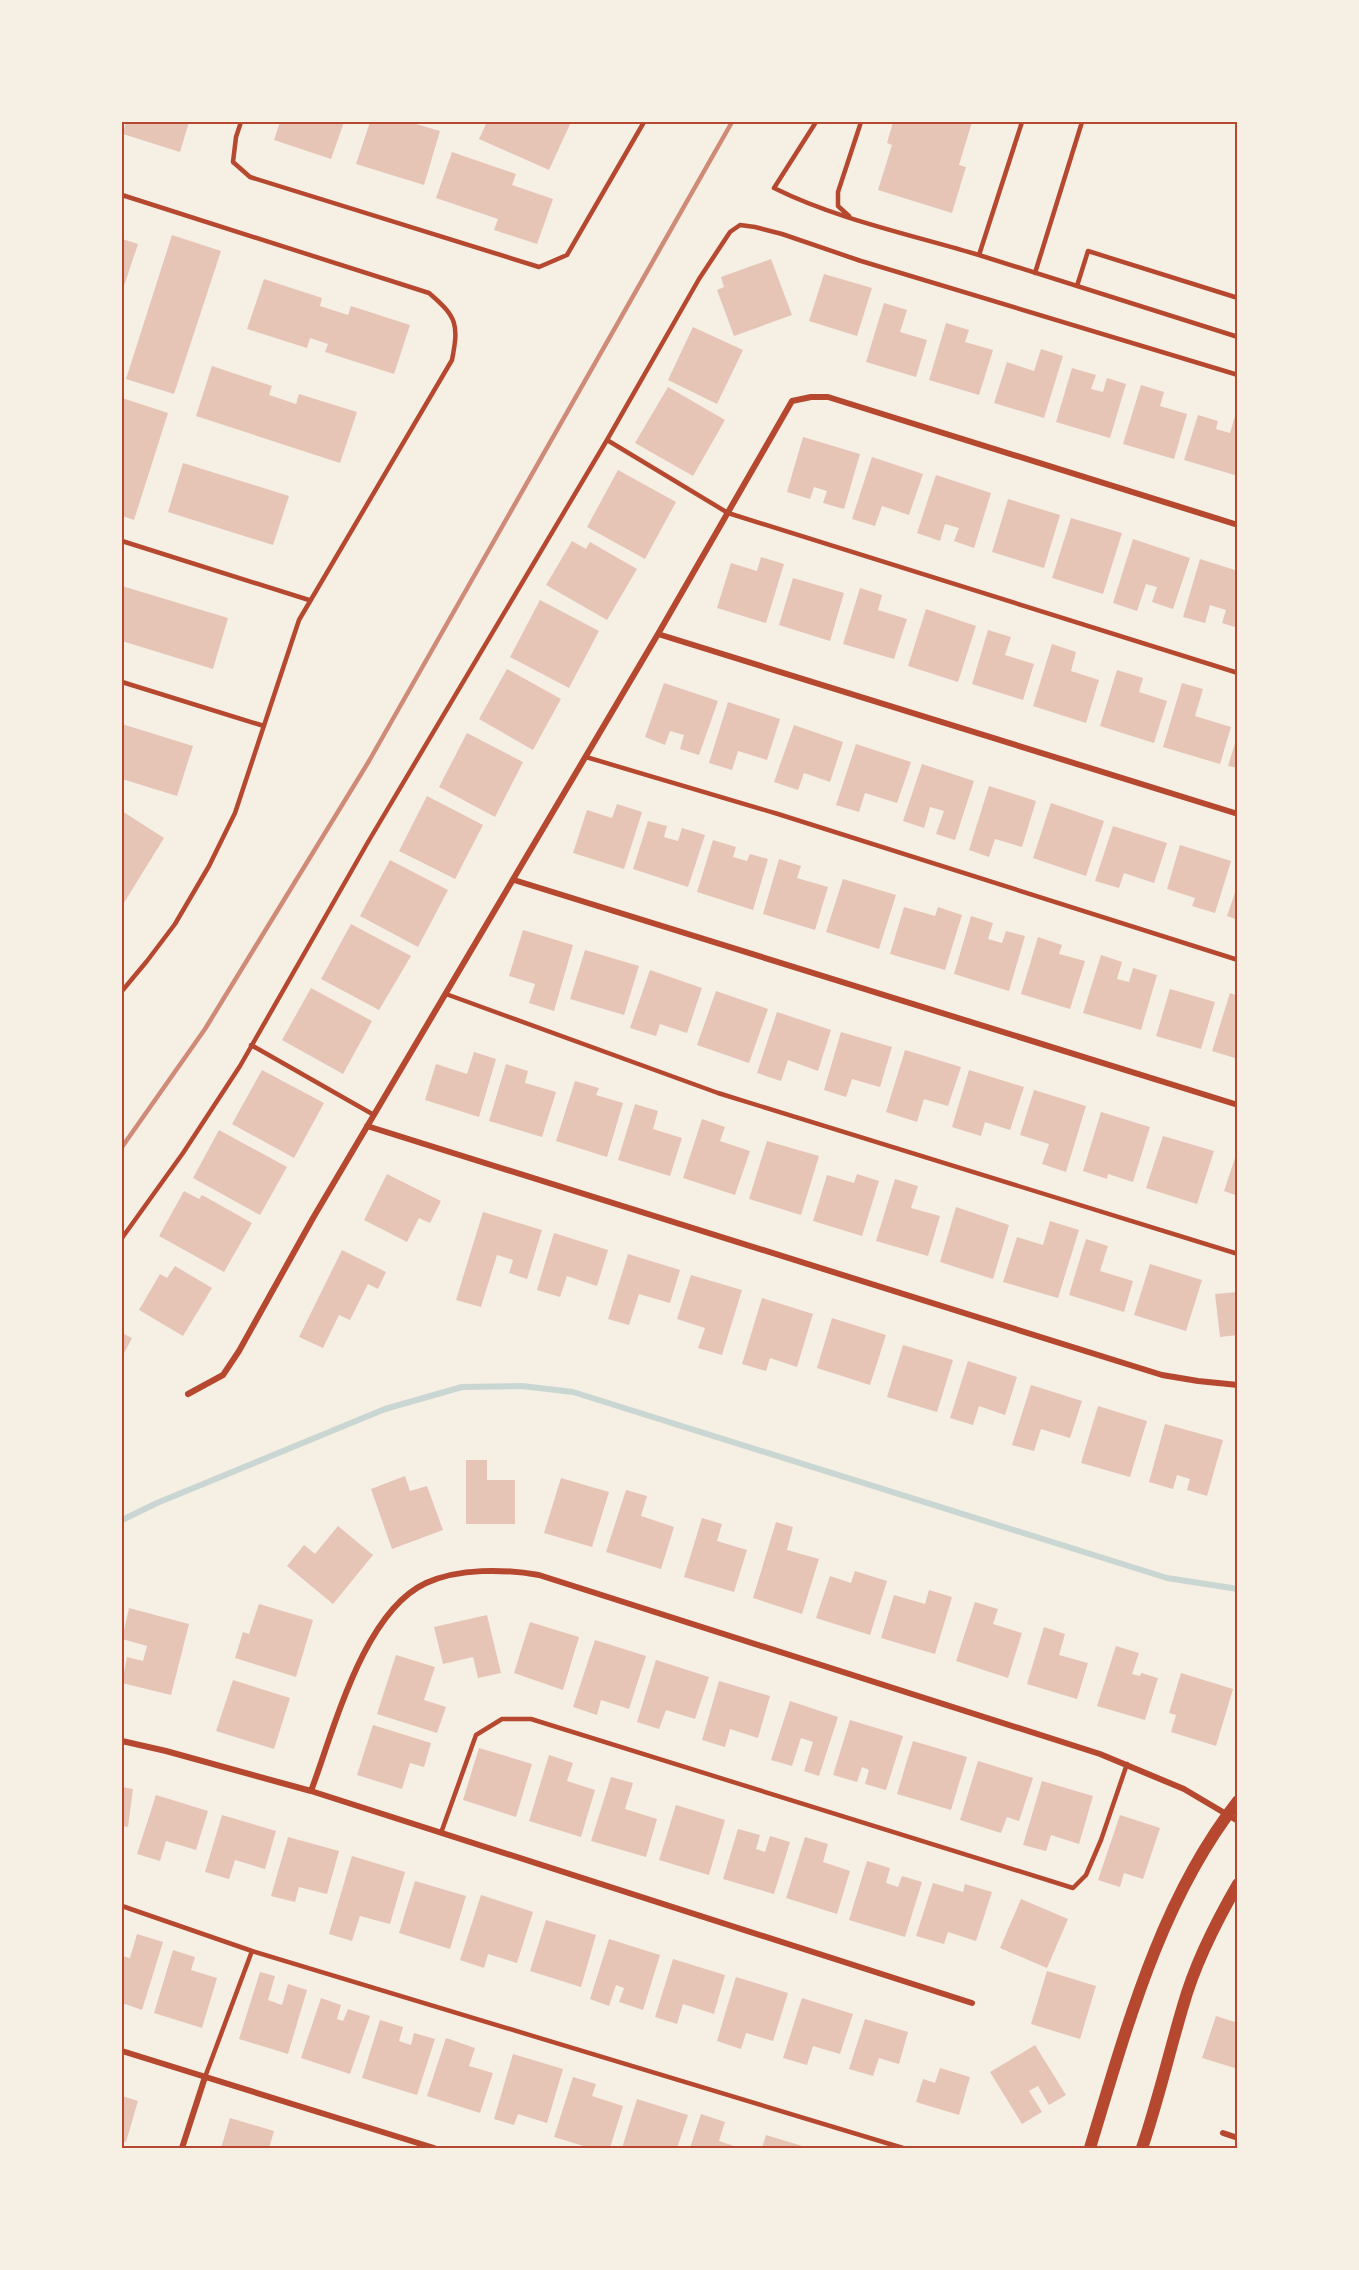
<svg xmlns="http://www.w3.org/2000/svg" width="1359" height="2270" font-family="'Source Serif 4',serif">
<style>
.lines{fill:none;stroke-linecap:round;stroke-linejoin:round}
.stream{stroke:#c9d6d2;stroke-width:6}
.building{fill:#e6c5b7}
.service{stroke:#b5482f;stroke-width:4.5}
.minor{stroke:#b5482f;stroke-width:6}
.secondary{stroke:#b5482f;stroke-width:12}
.rail{stroke:#cf8b77;stroke-width:4.5}
.neatline{fill:none;stroke:#b5482f;stroke-width:2}
</style>
<rect width="100%" height="100%" fill="#f6efe4"/>
<g class="lines">
<path class="stream" d="M122,1520L157,1503L385,1409L462,1387L522,1386L573,1392L1167,1578L1238,1589"/>
</g>
<path class="building" d="M126,122H189L180,152L123,134Z
M280,122H344L331,159L274,140Z
M370,122H409L440,131L424,185L356,164Z
M487,122H571L549,170L479,139Z
M893,122H972L959,165L966,167L952,213L878,190L892,145L887,143Z
M452,152L516,174L512,185L553,199L537,244L494,230L498,219L436,198Z
M172,235L221,251L174,394L126,379Z
M122,239L138,244L122,292Z
M771,259L792,315L734,336L717,290L724,287L721,277Z
M824,274L872,288L857,336L809,321Z
M264,279L322,298L320,306L348,315L351,306L410,325L394,374L325,352L328,344L310,338L307,348L247,329Z
M884,303L907,310L900,332L927,340L916,377L866,362Z
M946,323L969,330L965,342L993,350L979,395L929,380Z
M693,327L743,350L717,404L668,380Z
M1041,349L1063,356L1044,418L994,403L1007,362L1034,371Z
M212,366L272,386L269,395L296,404L299,394L357,412L340,463L196,416Z
M1072,368L1096,375L1091,389L1103,392L1107,378L1126,384L1110,438L1056,422Z
M1141,385L1164,392L1160,406L1187,414L1174,459L1123,444Z
M668,387L725,420L693,476L635,443Z
M122,398L168,413L134,520L122,516Z
M1198,415L1218,421L1216,429L1230,433L1235,416L1238,417V476L1184,460Z
M803,437L860,454L844,509L823,503L827,491L814,487L810,499L787,492Z
M872,457L923,474L909,515L882,506L875,526L852,519Z
M183,463L289,496L273,545L168,512Z
M618,470L676,502L645,559L587,527Z
M936,475L991,493L974,548L954,541L959,528L945,524L940,541L917,533Z
M1008,499L1060,515L1044,568L992,552Z
M1071,518L1122,533L1103,594L1052,578Z
M1133,539L1190,558L1173,609L1152,602L1157,587L1146,584L1137,611L1113,603Z
M572,541L586,549L590,542L637,569L607,620L546,585Z
M761,557L784,564L766,623L717,608L731,563L757,571Z
M1200,559L1238,571V628L1222,623L1226,610L1210,605L1205,623L1183,617Z
M793,578L844,593L830,641L779,625Z
M122,586L228,618L213,669L122,641Z
M860,588L882,595L878,610L907,619L894,659L843,644Z
M540,600L599,631L569,688L510,657Z
M926,609L976,626L958,682L908,666Z
M988,630L1011,637L1005,655L1034,664L1023,700L972,684Z
M1052,644L1076,652L1071,671L1099,680L1086,723L1033,706Z
M507,669L561,699L533,750L479,719Z
M1117,670L1143,678L1139,692L1167,701L1154,743L1100,726Z
M664,683L718,701L699,755L680,749L684,735L670,731L665,745L645,737Z
M1182,683L1203,689L1195,716L1231,727L1220,764L1163,747Z
M728,702L780,719L767,760L738,751L732,770L709,763Z
M122,724L193,746L177,796L122,779Z
M794,725L843,742L830,782L804,773L798,790L774,782Z
M467,733L523,762L495,817L439,787Z
M1237,737H1238V768L1228,766Z
M856,744L911,762L897,803L865,793L859,812L836,805Z
M922,764L974,781L955,840L936,834L944,811L930,807L924,828L903,821Z
M989,786L1036,801L1022,847L995,839L989,857L969,850Z
M427,796L483,825L455,879L399,851Z
M1051,803L1104,821L1086,876L1033,858Z
M617,804L642,812L624,869L573,853L587,810L612,818Z
M122,811L164,838L122,906Z
M648,821L667,826L664,837L678,841L682,828L705,835L688,887L633,869Z
M1113,826L1167,843L1154,883L1124,873L1119,888L1095,881Z
M713,840L736,847L733,857L747,861L750,854L768,859L753,910L697,892Z
M1180,845L1231,861L1215,913L1192,906L1195,898L1167,889Z
M779,859L801,866L797,878L828,887L815,930L763,914Z
M390,860L448,890L418,947L360,916Z
M843,879L896,895L879,949L826,932Z
M1238,884V920L1227,916Z
M904,907L935,916L938,907L962,915L945,970L890,954Z
M971,916L993,923L988,939L1002,943L1006,931L1025,936L1009,991L954,974Z
M351,924L411,956L379,1010L321,979Z
M523,930L573,945L554,1011L529,1003L535,984L509,976Z
M1038,937L1062,945L1059,954L1085,961L1070,1009L1021,994Z
M585,950L639,966L624,1015L570,999Z
M1101,955L1122,962L1117,979L1129,982L1133,968L1157,975L1141,1030L1083,1013Z
M650,970L702,988L687,1033L660,1024L656,1036L630,1028Z
M311,988L372,1021L343,1074L282,1040Z
M1170,989L1215,1002L1201,1049L1156,1036Z
M716,991L768,1009L749,1063L697,1045Z
M1230,993L1238,996V1059L1212,1051Z
M777,1012L831,1030L818,1071L788,1060L781,1081L757,1073Z
M841,1032L892,1047L880,1087L852,1079L846,1097L824,1090Z
M905,1050L961,1067L948,1106L924,1099L917,1122L886,1112Z
M474,1052L496,1059L479,1117L425,1100L436,1064L467,1074Z
M506,1064L528,1071L525,1083L556,1092L542,1137L489,1121Z
M262,1070L324,1103L294,1158L232,1124Z
M969,1070L1024,1087L1010,1130L985,1122L981,1136L952,1127Z
M575,1081L599,1088L596,1095L623,1103L607,1157L556,1141Z
M1034,1090L1086,1106L1066,1172L1042,1164L1049,1144L1020,1135Z
M635,1104L658,1111L653,1129L682,1138L670,1176L618,1160Z
M1101,1112L1150,1127L1133,1182L1108,1174L1107,1179L1083,1171Z
M702,1119L725,1127L720,1141L750,1151L735,1195L683,1178Z
M219,1130L287,1167L260,1215L193,1178Z
M1163,1136L1214,1151L1197,1204L1146,1188Z
M767,1141L819,1156L801,1215L749,1199Z
M1237,1152H1238V1196L1224,1191Z
M387,1174L441,1201L430,1223L419,1218L407,1242L364,1220Z
M857,1174L879,1181L862,1236L813,1221L827,1175L854,1183Z
M895,1179L918,1186L911,1208L940,1216L928,1256L876,1241Z
M184,1191L199,1199L202,1195L252,1223L224,1272L159,1236Z
M956,1207L1009,1225L993,1279L940,1262Z
M483,1212L542,1230L527,1279L509,1273L513,1260L497,1255L481,1307L456,1300Z
M1050,1221L1079,1230L1058,1298L1003,1282L1017,1237L1043,1245Z
M554,1233L608,1250L597,1286L567,1276L560,1297L537,1290Z
M1086,1239L1108,1246L1100,1271L1133,1281L1124,1312L1069,1295Z
M342,1250L386,1272L378,1289L368,1284L350,1320L339,1315L323,1348L299,1337Z
M628,1254L680,1270L670,1303L639,1294L629,1325L608,1319Z
M1150,1264L1202,1280L1186,1331L1134,1315Z
M175,1266L212,1288L183,1336L139,1310L160,1274L167,1278Z
M691,1275L742,1290L722,1355L698,1348L705,1328L677,1319Z
M1238,1292V1335L1220,1337L1215,1294Z
M762,1298L813,1314L797,1367L770,1358L766,1371L742,1364Z
M832,1318L886,1335L870,1385L817,1368Z
M122,1333L132,1338L122,1357Z
M903,1345L953,1360L937,1412L887,1397Z
M968,1361L1017,1377L1005,1415L979,1406L973,1425L950,1418Z
M1031,1385L1082,1401L1070,1438L1041,1429L1034,1451L1012,1445Z
M1098,1406L1147,1421L1130,1477L1081,1463Z
M1165,1424L1223,1440L1207,1496L1187,1490L1190,1479L1177,1475L1173,1489L1149,1482Z
M466,1460H487V1480H515V1524H466Z
M405,1476L410,1491L427,1486L443,1530L392,1549L371,1489Z
M561,1478L609,1492L592,1547L544,1533Z
M626,1490L647,1496L641,1516L674,1527L661,1569L606,1552Z
M702,1518L722,1524L717,1541L747,1550L734,1592L684,1577Z
M776,1522L793,1527L787,1550L819,1559L802,1614L753,1598Z
M338,1526L373,1555L333,1604L287,1566L304,1545L315,1554Z
M855,1571L887,1581L870,1635L816,1618L830,1576L851,1583Z
M929,1590L952,1597L935,1654L881,1638L894,1595L925,1604Z
M975,1602L998,1609L993,1624L1022,1633L1008,1678L956,1661Z
M259,1604L313,1620L296,1677L235,1658L243,1632L249,1634Z
M129,1608L189,1624L171,1695L122,1683L127,1657L143,1661L147,1646L122,1639Z
M487,1615L501,1673L478,1678L473,1657L443,1664L434,1627Z
M530,1622L579,1637L563,1690L514,1673Z
M1044,1627L1065,1634L1059,1655L1088,1663L1077,1699L1027,1684Z
M595,1640L646,1656L629,1709L601,1700L597,1715L573,1707Z
M1116,1646L1139,1653L1132,1674L1140,1676L1141,1673L1158,1678L1145,1720L1097,1706Z
M396,1655L435,1667L424,1700L446,1707L437,1733L377,1714Z
M656,1660L709,1677L695,1719L666,1710L659,1729L637,1722Z
M1181,1673L1233,1689L1216,1746L1171,1732L1176,1715L1169,1713Z
M233,1680L290,1698L274,1749L216,1731Z
M719,1681L770,1696L758,1738L730,1729L725,1747L702,1740Z
M790,1701L838,1717L819,1776L804,1771L813,1742L801,1738L792,1766L771,1760Z
M850,1720L903,1736L886,1790L865,1784L869,1770L862,1767L857,1782L833,1775Z
M373,1725L431,1743L424,1767L410,1763L402,1789L357,1775Z
M913,1741L967,1757L951,1810L897,1794Z
M479,1748L532,1764L516,1817L463,1800Z
M549,1755L573,1763L567,1781L595,1790L581,1837L529,1821Z
M978,1761L1033,1778L1019,1821L1007,1817L1001,1833L960,1820Z
M611,1777L633,1783L625,1809L657,1819L646,1857L591,1841Z
M1042,1781L1093,1796L1079,1844L1051,1835L1046,1851L1023,1845Z
M122,1787L133,1789L128,1827L122,1826Z
M156,1795L208,1811L196,1850L166,1841L160,1861L137,1854Z
M676,1805L725,1820L709,1875L659,1860Z
M222,1815L276,1831L265,1869L235,1860L229,1879L205,1872Z
M1120,1815L1160,1828L1143,1879L1124,1873L1120,1887L1098,1880Z
M738,1829L760,1835L756,1849L765,1852L770,1836L790,1842L774,1894L723,1879Z
M288,1837L339,1851L327,1894L299,1887L295,1902L271,1896Z
M805,1837L828,1844L823,1862L850,1871L837,1914L786,1898Z
M352,1856L405,1872L390,1924L360,1916L352,1941L329,1934Z
M867,1861L890,1868L886,1883L898,1887L902,1876L922,1882L905,1937L849,1920Z
M415,1881L466,1896L450,1949L399,1933Z
M933,1883L963,1892L965,1884L992,1892L976,1941L948,1932L944,1944L916,1936Z
M481,1895L533,1912L517,1963L488,1954L484,1968L460,1960Z
M1021,1899L1068,1919L1047,1968L1000,1948Z
M546,1920L596,1935L581,1987L530,1971Z
M137,1934L163,1942L142,2010L122,2003V1956L130,1958Z
M609,1939L660,1955L643,2010L619,2002L624,1988L616,1985L609,2006L590,1999Z
M173,1950L195,1957L191,1970L217,1978L202,2028L154,2013Z
M673,1959L725,1975L714,2014L683,2004L677,2024L655,2017Z
M1047,1971L1096,1986L1080,2039L1031,2024Z
M260,1972L275,1976L268,2000L282,2005L288,1984L307,1990L288,2054L239,2039Z
M736,1977L788,1993L773,2041L746,2033L741,2049L717,2041Z
M321,1998L341,2005L337,2019L343,2021L348,2009L370,2016L350,2074L301,2058Z
M802,1998L853,2014L840,2054L813,2046L807,2065L783,2058Z
M1216,2016L1238,2023V2069L1202,2058Z
M865,2019L908,2032L899,2064L879,2058L873,2076L849,2069Z
M380,2020L403,2027L399,2041L411,2045L414,2033L435,2039L417,2095L362,2078Z
M446,2038L475,2048L469,2066L493,2073L480,2113L427,2096Z
M1035,2045L1066,2095L1049,2105L1038,2086L1029,2091L1042,2112L1022,2124L990,2072Z
M513,2054L563,2069L547,2123L518,2114L514,2125L494,2119Z
M940,2068L970,2077L959,2115L916,2102L923,2079L935,2083Z
M573,2077L596,2084L592,2096L623,2106L610,2148H590L554,2137Z
M122,2096L138,2101L126,2142L122,2141Z
M637,2099L688,2115L677,2148H622Z
M701,2114L725,2122L719,2141L740,2148H690Z
M230,2118L274,2131L269,2148H221Z
M766,2135L809,2148H762Z"/>
<g class="lines">
<path class="service" d="M241,122L236,137L233,162L250,177L539,267L567,255L644,122
M816,122L774,188C836,219 912,235 979,255L1022,122
M122,195L429,293C457,317 459,324 452,360L299,620L235,813L209,866L175,924L147,961L122,991
M849,216L838,206V192L861,122
M979,255L1238,337
M1035,273L1082,122
M1077,286L1088,251L1238,298
M607,440L728,513L1238,673
M122,541L309,600
M122,682L264,726
M586,757L778,814L1238,960
M446,994L718,1093L1238,1254
M251,1045L374,1115
M122,1238L183,1153L240,1066L368,842L607,440L699,279L730,232L740,225L755,227L782,234L861,261L1238,375
M441,1833L476,1735L502,1719H531L1073,1888L1086,1875L1101,1840L1127,1764
M122,1906L252,1951L903,2148
M205,2077L252,1951"/>
<path class="minor" d="M658,634L1238,814
M514,880L1238,1105
M367,1126L1162,1375L1198,1381L1238,1385
M188,1394L223,1375L239,1351L313,1218L658,634L792,401L811,397H828L1238,525
M122,1741L166,1751L311,1791L972,2003
M311,1791C334,1730 363,1612 426,1583C459,1568 504,1569 539,1575L1100,1754L1184,1789L1238,1821
M122,2051L434,2148
M1223,2133L1238,2138
M182,2148L205,2077"/>
<path class="secondary" d="M1090,2148C1126,2030 1160,1900 1238,1801
M1142,2148C1158,2101 1169,2053 1183,2006C1195,1963 1216,1922 1238,1884"/>
<path class="rail" d="M122,1147L205,1029L369,761L732,122"/>
</g>
<rect width="1359" height="2270" fill="none" stroke="#f6efe4" stroke-width="246"/>
<rect x="123" y="123" width="1113" height="2024" class="neatline"/>
</svg>
